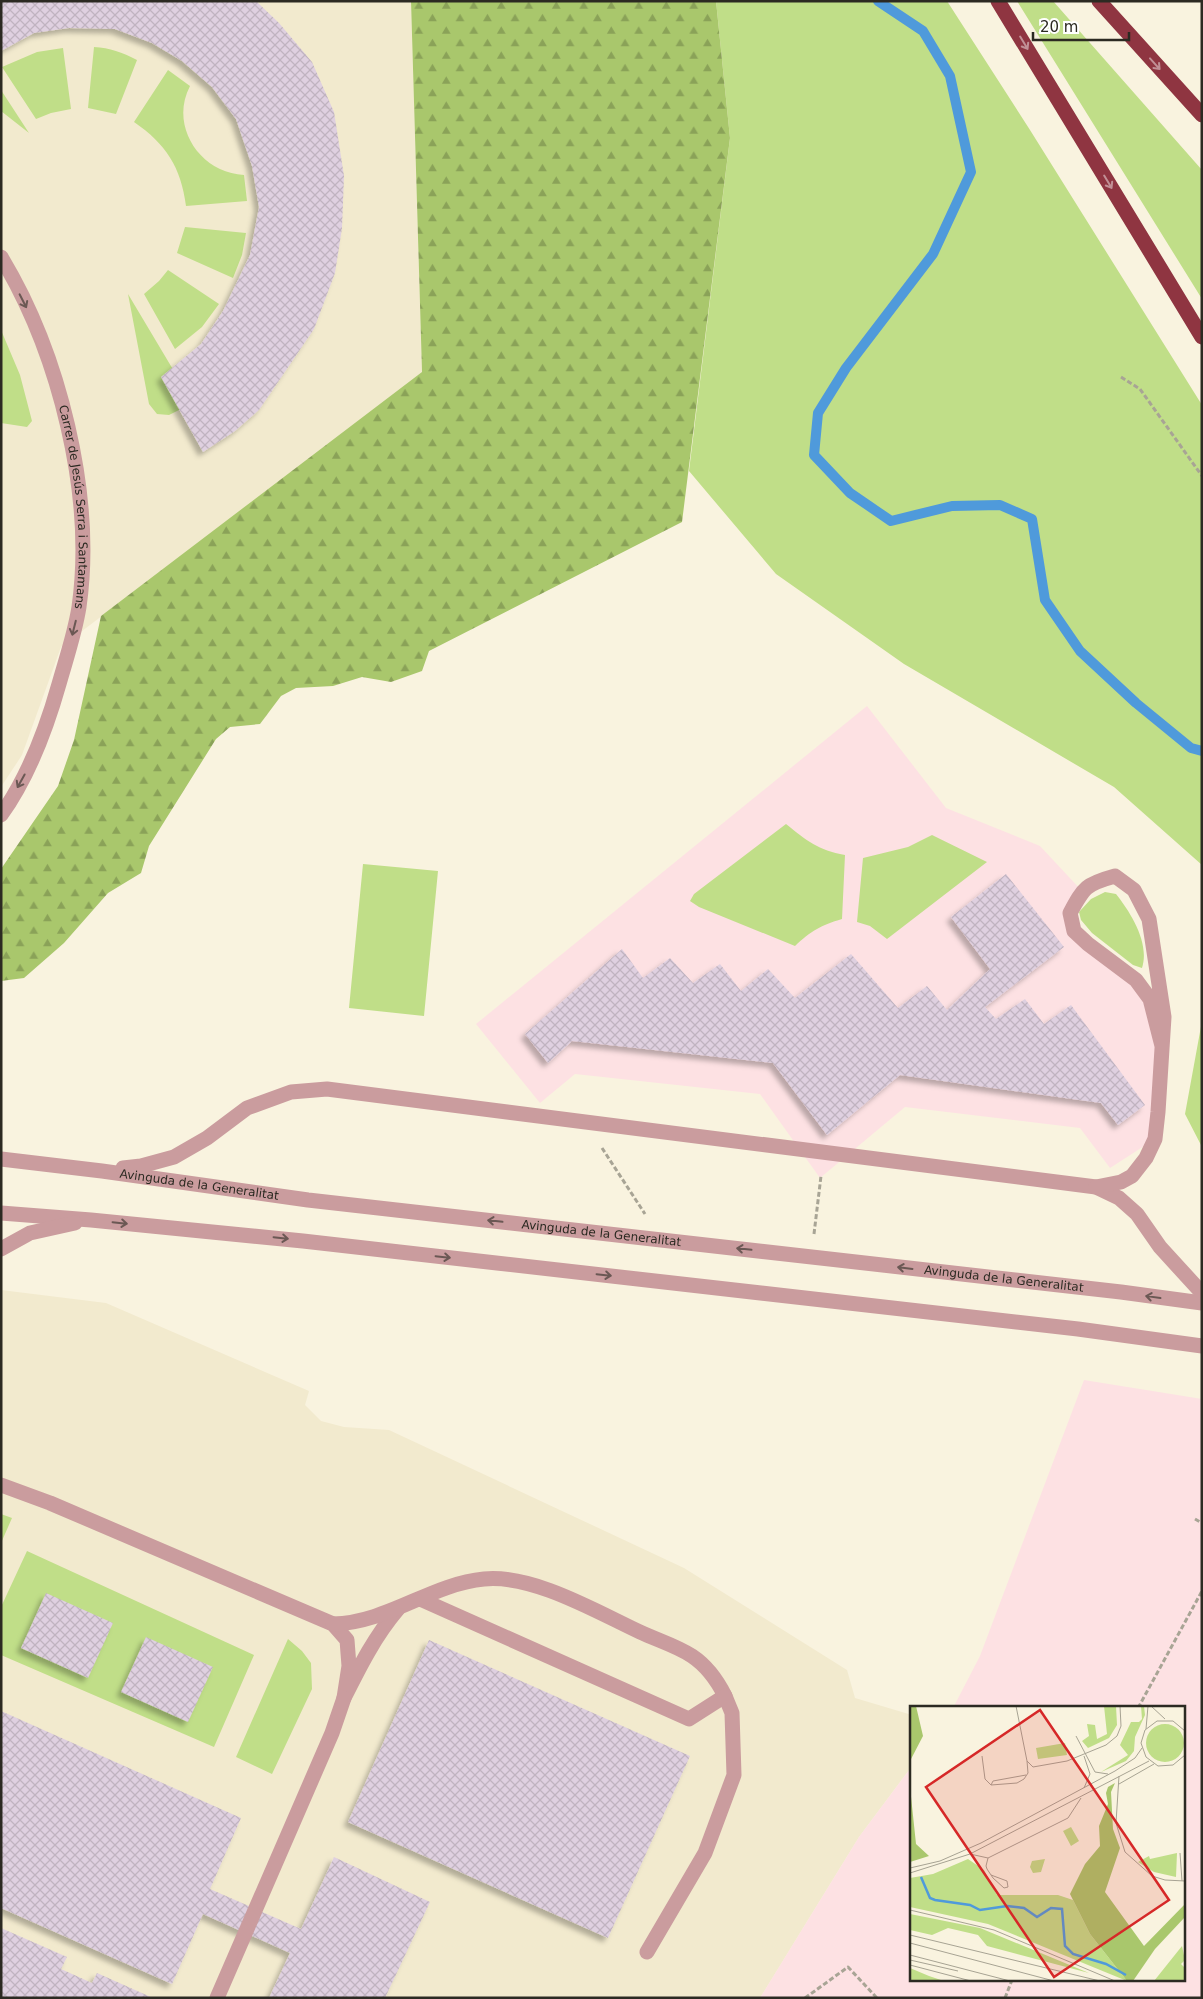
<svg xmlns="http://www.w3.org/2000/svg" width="1203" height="1999" font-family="'DejaVu Sans',sans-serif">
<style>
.built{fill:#f2eace}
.education{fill:#fde1e3}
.green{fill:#c0de88}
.forest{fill:url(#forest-firs)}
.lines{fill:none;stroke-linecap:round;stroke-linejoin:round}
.stream{stroke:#4f9adb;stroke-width:10}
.building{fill:url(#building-cross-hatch);filter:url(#shadow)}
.path{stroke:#a8a495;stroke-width:3;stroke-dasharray:5 2.5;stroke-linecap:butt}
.minor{stroke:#ca9c9e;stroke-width:15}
.highway{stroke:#8f3541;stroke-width:15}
.oneway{stroke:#c19096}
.oneway2{stroke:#6b5854}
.labels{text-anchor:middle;stroke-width:4;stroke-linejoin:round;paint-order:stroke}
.street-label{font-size:12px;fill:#2c2a22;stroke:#fff}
.inset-river{fill:none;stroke:#4f9adb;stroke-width:2.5}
.inset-road{fill:none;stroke:#a7a393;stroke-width:1}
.view{fill:#d62828;fill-opacity:0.15;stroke:#d62828;stroke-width:2.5}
.inset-edge{fill:none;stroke:#2c2a22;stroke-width:2.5}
</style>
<defs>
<pattern id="forest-firs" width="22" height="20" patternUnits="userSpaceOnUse" patternTransform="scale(1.25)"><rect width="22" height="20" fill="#a9c76c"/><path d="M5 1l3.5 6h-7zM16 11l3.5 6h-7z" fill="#8aa258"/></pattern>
<pattern id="building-cross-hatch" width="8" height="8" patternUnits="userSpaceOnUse" patternTransform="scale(1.25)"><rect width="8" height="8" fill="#dfd0e0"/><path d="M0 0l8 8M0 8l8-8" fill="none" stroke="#c0b3c0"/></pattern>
<filter id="shadow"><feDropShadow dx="-4.5" dy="4.5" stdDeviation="2.5" flood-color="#0004"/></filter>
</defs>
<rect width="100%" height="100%" fill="#f9f3df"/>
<path class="built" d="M1,1H411L422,373L61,647L22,755L1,787Z
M1,1290L106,1303L309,1391L305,1405L321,1421L344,1427L389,1430L684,1568L847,1670L855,1698L912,1715V1766L859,1837L760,1998H1Z"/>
<path class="education" d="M867,706L946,808L1040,846L1082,891L1070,913L1088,944L1164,1017L1155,1139L1110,1168L1080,1128L905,1107L820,1178L760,1094L575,1074L540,1103L476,1024Z
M1084,1380L1202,1399V1998H760L859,1837L912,1766V1980H1184V1708H953L980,1656Z"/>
<path class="green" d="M716,1H947L1030,130L1202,405V865L1114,787L904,664L776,574L689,471L730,138Z
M1017,1H1053L1202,170V299Z
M94,47C110,48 122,52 137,60L116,114L88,108Z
M63,48L71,109L51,113L36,119L2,67L37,52Z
M168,70L190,86C169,126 200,173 244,175L247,201L186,206C181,167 166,144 134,122Z
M1,90L29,133L1,111Z
M185,227L246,233L242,255L233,278L177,253Z
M168,270L219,304L202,327L175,349L144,294L159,281Z
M128,294L193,403L169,415L157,414L149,404Z
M1,330L20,375L32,421L27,427L1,423Z
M786,824C807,841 818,850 845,855L842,919C821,925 811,931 795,946L699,907L690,901L694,894Z
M932,835L987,862L887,939L870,926L857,922L863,858L908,847Z
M363,864L438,871L424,1016L349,1008Z
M1105,892L1116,894C1131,913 1150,943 1142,968L1133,965L1092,933L1081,920L1079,912L1091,899Z
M1202,1021V1147L1185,1114Z
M1,1514L12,1518L1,1543Z
M27,1551L254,1655L214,1747L1,1655V1607Z
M288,1639L302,1651L311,1663L312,1689L272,1774L236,1757Z"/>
<path class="forest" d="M411,1H716L730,138L682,522L429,651L422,671L391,682L362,677L333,686L296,688L281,696L260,724L230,727L216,739L149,846L141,873L108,893L64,943L24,978L1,981V869L58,786L74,740L101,616L422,372Z"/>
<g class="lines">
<path class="stream" d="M878,1L923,31L950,76L971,172L933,254L846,368L818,413L814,455L850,493L891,521L952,506L1000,505L1032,519L1045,600L1080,651L1136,703L1191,748L1202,751"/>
</g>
<path class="building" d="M1,1H256L279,23L312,62L334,112L344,176L342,228L335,273L314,329L259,410L235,431L203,452L161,377L201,344L223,311L250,255L259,207L252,166L236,119L212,87L182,61L152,43L115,29L69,28L34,33L1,51Z
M1006,874L1064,947L985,1007L996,1019L1025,999L1044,1024L1071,1005L1145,1105L1118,1125L1101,1103L900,1075L827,1135L773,1063L572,1041L548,1063L525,1034L622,949L643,978L670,958L693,983L720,964L741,991L768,969L795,998L851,954L898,1008L927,986L947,1010L990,969L951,917Z
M46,1593L113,1623L88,1678L21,1648Z
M146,1637L213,1667L188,1722L121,1692Z
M429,1640L690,1756L608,1938L348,1822Z
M1,1711L241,1818L210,1889L301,1929L334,1857L430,1902L385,1998H269L290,1953L203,1914L172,1984L1,1908Z
M1,1928L67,1957L61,1969L92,1983L97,1973L153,1998H1Z"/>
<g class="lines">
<path class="path" d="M1121,377L1140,389L1202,476
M602,1148L645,1214
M814,1234L821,1176
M1195,1519L1202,1523
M1138,1708L1202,1591
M805,1998L848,1967L877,1998
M1005,1998L1012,1980"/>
<g class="minor">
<path id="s1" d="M1,257C59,353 95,495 79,607C75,633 66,659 59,684C46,730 29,776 1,815"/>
<path id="s2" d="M1,1159L102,1171L308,1200L1121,1292L1202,1303"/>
<path d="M123,1168L141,1166L174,1157L207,1138L247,1108L291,1092L327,1089L1096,1187L1119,1198L1137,1214L1160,1247L1202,1293"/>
<path d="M1096,1187L1121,1182L1132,1176L1146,1158L1155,1139L1158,1112L1164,1017L1149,919L1134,890L1115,876C1086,884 1084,887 1070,913L1074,931L1088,944L1136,980L1150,999L1162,1046"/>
<path d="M1,1213L91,1220L303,1241L1078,1329L1202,1346"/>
<path d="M1,1249L30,1233L75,1223"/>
<path d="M1,1485L50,1503L333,1624L347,1640L349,1666L344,1698C360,1666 375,1636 398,1609"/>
<path d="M333,1624C387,1623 431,1584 484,1579C533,1574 597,1612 640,1632C657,1640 677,1646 692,1656C707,1666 717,1680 725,1696L689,1719L420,1599"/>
<path d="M647,1952L705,1853L734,1775L732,1713L725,1696"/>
<path d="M217,1998L332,1733L344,1698"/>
</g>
<path class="highway" d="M998,1L1202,337
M1099,1L1202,115"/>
</g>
<defs><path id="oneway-shaft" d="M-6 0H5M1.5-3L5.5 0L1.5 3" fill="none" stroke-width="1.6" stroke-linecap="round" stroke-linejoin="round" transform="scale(1.25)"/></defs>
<g class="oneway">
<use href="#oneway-shaft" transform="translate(1024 43) rotate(59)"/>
<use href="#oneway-shaft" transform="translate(1155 64) rotate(48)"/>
<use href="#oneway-shaft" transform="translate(1108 182) rotate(59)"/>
</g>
<g class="oneway2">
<use href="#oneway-shaft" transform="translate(23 301) rotate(63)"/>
<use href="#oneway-shaft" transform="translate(74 628) rotate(104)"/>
<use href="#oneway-shaft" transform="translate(21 781) rotate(119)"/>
<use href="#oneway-shaft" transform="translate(495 1221) rotate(-174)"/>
<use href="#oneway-shaft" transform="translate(120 1223) rotate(6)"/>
<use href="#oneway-shaft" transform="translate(281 1238) rotate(6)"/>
<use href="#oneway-shaft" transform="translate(744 1249) rotate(-174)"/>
<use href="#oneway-shaft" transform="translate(443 1257) rotate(6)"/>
<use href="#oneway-shaft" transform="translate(905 1268) rotate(-173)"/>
<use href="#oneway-shaft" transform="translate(604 1275) rotate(6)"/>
<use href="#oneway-shaft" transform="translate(1153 1297) rotate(-172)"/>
</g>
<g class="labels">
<g class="street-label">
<text dy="4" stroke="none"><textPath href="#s1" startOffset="264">Carrer de Jesús Serra i Santamans</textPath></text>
<text dy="4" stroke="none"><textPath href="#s2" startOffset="200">Avinguda de la Generalitat</textPath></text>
<text dy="4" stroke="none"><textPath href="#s2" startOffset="605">Avinguda de la Generalitat</textPath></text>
<text dy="4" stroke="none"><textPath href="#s2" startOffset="1010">Avinguda de la Generalitat</textPath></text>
</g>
</g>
<g transform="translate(910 1706)">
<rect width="275" height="275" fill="#f9f3df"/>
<path d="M194,0H206L207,19L199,32L178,42L172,35L179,30L177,18L185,19L187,33L197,28ZM231,0H234L235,9L225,31L224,45L216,55L191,66L218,49L210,39L221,16H229L232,13ZM236 37a19 19 0 1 1 38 0a19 19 0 1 1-38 0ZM155,37L157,49L128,53L126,42ZM161,121L169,135L161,140L153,125ZM267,147L266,171L244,166L228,156L239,150L240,153ZM58,153L74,164L87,189H148L163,194L180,228L217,275L78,218L0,201V172L23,168ZM135,153L131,166L123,167L120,161L122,155ZM0,208L70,222L179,267L77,240L68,229L38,222L22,229L0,224ZM272,240L275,254L271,258L275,262V275H244ZM0,262L19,270L34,275H0Z" fill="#c0de88"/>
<path d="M0,0H6L13,30L0,55ZM205,77L201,86L203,123L210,142L195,186L234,240L275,198V211L245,243L223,275H217L180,228L160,188L175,158L190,140L189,120L198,98L196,87L198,81ZM0,81L6,138L19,150L0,156Z" fill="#a9c76c"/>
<path class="inset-river" d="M11,171L20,192L25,194L60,199L70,204L97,200L114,202L127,211L141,202L152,203L155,240L163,248L196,258L216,269"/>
<path class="inset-road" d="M106,0L117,55M241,0L255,13M236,23L238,0M275,25L263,15H247L235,24L231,37L236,51L248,60L263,59L275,49M166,30L185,66L198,68M72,50L75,73L81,79M118,67L117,55L123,61L157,55L196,39L207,30L211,20L210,0M116,69L83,75L81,79L107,77L114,73L118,67M209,70L206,117L215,146L242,170L255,174L275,175M209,78L244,58M174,82L180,68L174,50M270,147L272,175M60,148L78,152L158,112L171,92M78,152L76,160L77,163L83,172L94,182L98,181L97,175L81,169M0,162L30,155L71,137L205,65L225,52L232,42M0,167L60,148L239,55M0,204L84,224L205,275M0,229L190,275M0,237L144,275M0,249L100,275M0,254L48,265M0,259L61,275"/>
<path class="view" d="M130,4L259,194L144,271L16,81Z"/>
<rect width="275" height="275" class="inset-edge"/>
</g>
<rect width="1203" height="1999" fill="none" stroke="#2c2a22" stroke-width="5"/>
<path d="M1033 32v8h96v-8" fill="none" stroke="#2c2a22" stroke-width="2.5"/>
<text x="1040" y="32" font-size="15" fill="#2c2a22" stroke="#ffffff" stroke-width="4" paint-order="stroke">20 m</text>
</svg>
